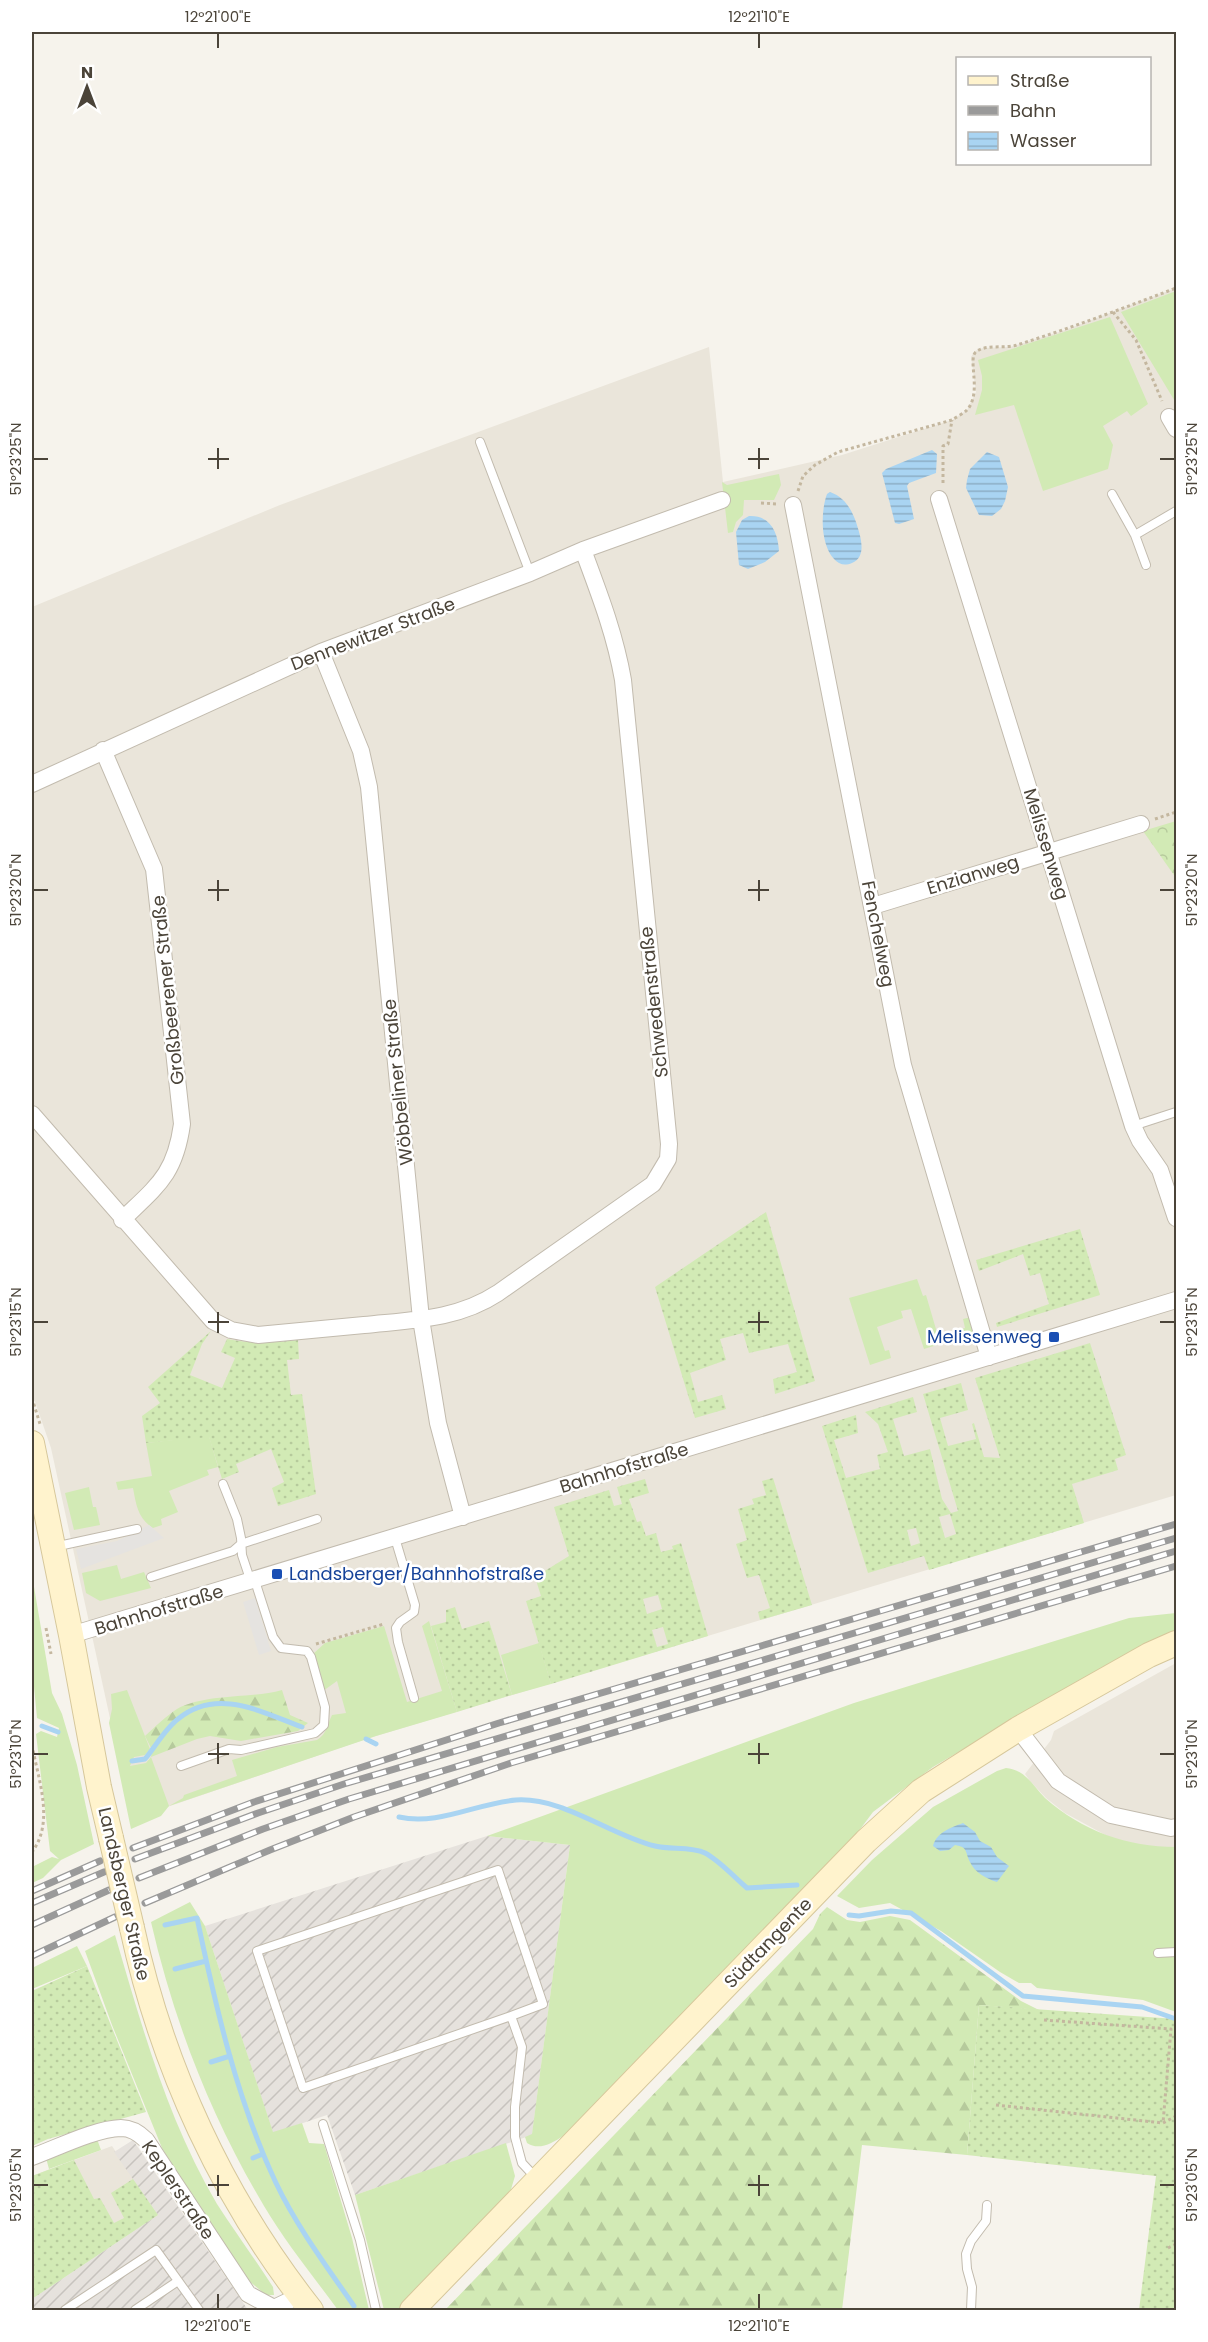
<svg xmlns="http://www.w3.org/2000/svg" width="1208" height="2342" font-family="Poppins,sans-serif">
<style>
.residential{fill:#eae5da}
.industrial{fill:url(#industrial-furrows)}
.grass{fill:#d2eab5}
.forest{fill:url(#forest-firs)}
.park{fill:url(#park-crowns)}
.garden{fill:url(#garden-dots);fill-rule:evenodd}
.parking{fill:#e5e3e0}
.water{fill:url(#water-rules)}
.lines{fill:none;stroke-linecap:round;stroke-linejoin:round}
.stream{stroke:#a9d4f2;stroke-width:5}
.lane-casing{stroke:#c2bbae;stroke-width:10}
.street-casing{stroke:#c2bbae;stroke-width:18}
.secondary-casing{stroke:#d6c79b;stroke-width:26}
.path{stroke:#c4b79f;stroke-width:3;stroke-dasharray:3 3;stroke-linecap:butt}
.lane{stroke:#fff;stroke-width:8}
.street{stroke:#fff;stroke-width:16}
.secondary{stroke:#fff3cd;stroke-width:24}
.rail-casing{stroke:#9a9a9a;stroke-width:7}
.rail{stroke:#fff;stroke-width:4.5;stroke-dasharray:14;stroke-linecap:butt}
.secondary-bridge-casing{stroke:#d6c79b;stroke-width:26;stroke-linecap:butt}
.secondary-bridge{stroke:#fff3cd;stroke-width:24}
.ticks{fill:none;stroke:#4b4439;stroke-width:2}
.transit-dot{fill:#1a4fb4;stroke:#fff;stroke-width:2}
.labels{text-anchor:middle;stroke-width:5;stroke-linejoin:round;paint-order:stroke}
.street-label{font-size:18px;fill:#4b4439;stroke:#fff}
.transit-label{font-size:18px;fill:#164399;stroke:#fff;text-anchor:end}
.neatline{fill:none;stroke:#4b4439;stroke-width:2}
.ticks-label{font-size:15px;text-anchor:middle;fill:#4b4439}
</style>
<defs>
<pattern id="industrial-furrows" width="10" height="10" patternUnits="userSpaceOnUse" patternTransform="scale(1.5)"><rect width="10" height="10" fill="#e6e2dd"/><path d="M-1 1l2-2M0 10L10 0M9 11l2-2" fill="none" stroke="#c7c3be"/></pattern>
<pattern id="forest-firs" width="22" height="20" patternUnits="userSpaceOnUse" patternTransform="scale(1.5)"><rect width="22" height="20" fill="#d2eab5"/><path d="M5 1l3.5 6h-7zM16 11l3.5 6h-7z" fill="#b6ca9c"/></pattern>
<pattern id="park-crowns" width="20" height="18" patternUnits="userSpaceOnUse" patternTransform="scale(1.5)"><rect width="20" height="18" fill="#d2eab5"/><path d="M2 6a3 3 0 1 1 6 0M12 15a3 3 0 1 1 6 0" fill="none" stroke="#b6ca9c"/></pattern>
<pattern id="garden-dots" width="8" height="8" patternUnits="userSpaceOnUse" patternTransform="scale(1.5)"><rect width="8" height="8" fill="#d2eab5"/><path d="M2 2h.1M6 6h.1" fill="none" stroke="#b6ca9c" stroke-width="1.8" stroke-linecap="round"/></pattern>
<pattern id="water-rules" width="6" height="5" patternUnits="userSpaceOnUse" patternTransform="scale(1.5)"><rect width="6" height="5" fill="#a9d4f2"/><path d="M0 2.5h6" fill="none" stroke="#8caec5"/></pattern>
</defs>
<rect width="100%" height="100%" fill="#f6f3ec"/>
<path class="residential" d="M1176,288V1495L366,1739L132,1819L51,1448L32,1393V607L280,505L709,347L723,482L842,455L952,420L967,410L976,392L971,357L975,351L983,348L1010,347L1062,331Z
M1176,1663V1847H1156L1132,1844L1109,1837L1065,1813L1046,1798L1030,1781L1025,1774L1051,1740L1054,1731Z
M112,2146L158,2215L32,2299V2176Z"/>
<path class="industrial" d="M487,1836L570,1845L532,2135L355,2195L327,2115L273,2133L205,1926Z
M133,2140L248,2310H32V2299L158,2215L114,2152Z"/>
<path class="grass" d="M1176,291V403L1121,312Z
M1110,317L1148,404L1131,416L1127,411L1103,426L1113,445L1108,469L1043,491L1014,405L975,415L982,390V376L978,360Z
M779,474L781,485L774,500H744L743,515L736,522L733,532L728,533L722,482L727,485Z
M917,1279L923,1296L926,1295L938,1336L965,1328L963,1319L971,1317L976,1333L924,1349L911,1309L901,1311L903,1318L877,1327L885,1351L889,1350L891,1358L870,1365L849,1298Z
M209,1436L218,1467L207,1470L209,1475L169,1491L178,1512L161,1519L162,1525L153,1528C138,1519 136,1504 133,1488L118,1490L116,1482L152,1476L146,1443Z
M89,1487L93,1507H96L100,1525L74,1530L65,1493Z
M117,1565L121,1579L144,1572L151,1588L100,1601L86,1593L82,1573Z
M32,1575L52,1693L62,1714L77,1765L94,1844L61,1860L43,1878L32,1883V1867L52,1857L59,1859L50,1851L36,1734L41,1731L57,1737L59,1728L37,1718L32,1666Z
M1176,1613V1635L977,1741L933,1767L873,1812L843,1852L587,2117C572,2128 546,2156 527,2143L525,2137L532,2134L570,1845L487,1836L854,1703L1129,1618Z
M429,1621L457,1712L376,1736L169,1806L161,1816L131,1829L109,1723L112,1709L111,1694L127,1690L150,1749L145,1755L134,1757L130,1766L146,1763L151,1757L169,1806L183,1798L184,1795L237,1776L232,1760L277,1747L317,1740C327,1734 327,1725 332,1715L346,1713L337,1681L323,1691L313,1654L325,1643L384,1626L407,1702L442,1691L422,1626Z
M539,1643L551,1684L512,1695L501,1655Z
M1006,1768C1026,1770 1032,1785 1045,1798C1082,1831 1128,1847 1176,1847V2012L1143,2000L1037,1988L1031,1983H1019L1000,1972L941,1931L890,1903L859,1908L837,1896L872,1860L933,1807L997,1771Z
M190,1902L205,1926L273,2132L302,2123L309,2143L324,2144L352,2238L369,2310H338C313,2276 286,2243 264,2206C211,2117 174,2022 151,1922Z
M115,1935C142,2027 168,2121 217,2204C235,2232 255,2259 273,2287L274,2295H266L248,2280L217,2240L162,2148L112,2025L85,1951Z
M77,1946L87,1966L32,1989V1968Z
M97,2139L101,2150L49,2169L46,2158Z
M506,2143L515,2176L509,2196L398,2310H384L355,2195Z"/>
<path class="forest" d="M282,1690L290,1715L308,1723L298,1731L241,1741L210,1736L197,1739L151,1757L152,1750L145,1736C155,1727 166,1716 177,1709C206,1693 250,1699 282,1690Z
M827,1907L847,1920L860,1922L890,1916L910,1920L1021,2001L1039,2010L979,2005L967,2155L862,2145L842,2310H445L813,1929L820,1914Z"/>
<path class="park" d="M1176,821V878L1143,831Z"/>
<path class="garden" d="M766,1212L815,1381L775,1394L773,1379L797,1372L788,1344L749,1353L743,1333L720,1339L726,1360L690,1373L698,1402L722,1395L726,1409L695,1418L655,1287Z
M1080,1229L1100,1295L997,1327L996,1323L1049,1304L1040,1273L1030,1276L1023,1254L979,1271L976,1260Z
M211,1331L202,1344L190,1375L222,1388L235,1358L221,1352L227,1339C251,1344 273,1343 298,1340L299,1359L287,1360L291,1395L302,1394L316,1494L278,1506L272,1488L284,1482L271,1449L236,1464L239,1472L222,1479L209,1437L146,1443L142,1416L160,1403L148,1387Z
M1090,1343L1126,1455L1115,1459L1118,1470L1072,1484L1084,1523L929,1570L924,1556L868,1573L822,1426L856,1415L858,1433L834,1440L846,1478L880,1469L877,1455L888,1452L878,1424L865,1412L913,1397L917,1412L893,1419L904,1456L930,1449L942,1499L951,1513L958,1511L923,1394L961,1383L968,1410L940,1418L948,1446L976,1439L972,1424L974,1423L984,1457L1000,1458L975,1378ZM950,1514L956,1534L945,1538L939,1517ZM916,1528L920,1543L911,1546L907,1530Z
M773,1478L812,1605L760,1620L758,1612L770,1608L759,1575L747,1578L736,1544L747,1540L738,1509L754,1504L752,1499L766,1495L762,1481Z
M645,1479L649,1493L629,1499L637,1522L641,1521L646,1536L656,1533L661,1552L673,1549L672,1546L681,1543L708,1636L551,1684L526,1601L541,1596L535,1577L569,1556L554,1507L609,1490L614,1506L622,1504L617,1487ZM658,1595L662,1609L647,1614L643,1599ZM663,1627L668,1644L657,1647L652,1630Z
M455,1607L462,1629L489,1621L512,1695L457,1712L431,1626L446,1622V1610Z
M87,1966L146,2112L48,2139L32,2146V1991Z
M979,2005L1176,2019V2310H1139L1156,2176L967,2155Z
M74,2160L94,2199L100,2198L114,2223L124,2218L111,2193L133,2179L158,2215L32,2299V2176Z"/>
<path class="parking" d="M149,1525L164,1538L81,1569L76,1549L117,1541Z
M255,1598L271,1651L259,1655L243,1602Z"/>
<path class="water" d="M932,450L937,454L936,473L909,483L907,486L914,519L899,524L895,523L882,473L886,469Z
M987,452L999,457L1008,487L1005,501L1001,509L992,516L979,515L966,488L967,480L970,469Z
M830,492C844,497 851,508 856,522C860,535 868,556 852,563C847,565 843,565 839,563C820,551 820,513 827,494Z
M749,516C771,515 778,533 779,551L765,562L748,569L739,565L736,532L742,520Z
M963,1823L975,1832L980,1841L991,1847L997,1857L1009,1866L997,1882C987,1879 974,1872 970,1862C965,1852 968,1847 955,1845L949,1850L940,1851L933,1846C937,1832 950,1828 963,1823Z"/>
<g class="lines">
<path class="stream" d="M42,1726L58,1732
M366,1739L376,1744
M132,1761L145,1759C155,1747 165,1729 178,1719C217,1687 261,1712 302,1727
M399,1817C438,1826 477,1803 516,1800C563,1797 610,1835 655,1846C670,1850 691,1846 705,1853C720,1861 734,1877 747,1888L797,1885
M849,1915L859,1916L891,1911L911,1913L1023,1996L1142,2007L1176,2019
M165,1925L197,1918C216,2008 237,2100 276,2183C297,2227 327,2267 354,2306
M175,1969L206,1961
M211,2062L230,2056
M253,2158L263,2154"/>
<defs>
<path id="lane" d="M480,442L530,573
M1112,494L1135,535L1146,565
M1135,535L1176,511
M1133,1126L1176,1112
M223,1484L237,1519L241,1538L242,1555L251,1582
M395,1538L415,1605L414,1612L400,1622L396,1628L398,1642L414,1698
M54,1547L137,1529
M151,1577L233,1551L241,1544L317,1519
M181,1766L229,1749L241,1750L315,1733L324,1725L325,1707L311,1657L307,1651L281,1648L273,1637L255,1581
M1158,1953L1176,1952
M511,2016L543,2004L498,1870L257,1951L303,2088L511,2016L522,2047L515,2107V2137L522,2163L536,2178
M323,2124L360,2240L376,2310
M65,2310L156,2250L199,2310
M135,2310L178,2281
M971,2310L972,2287L967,2269L966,2254L971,2241L986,2221L987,2205"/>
<path id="street" d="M1169,417L1176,429
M939,499L1133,1126L1140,1141L1160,1170L1176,1218
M793,505L903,1065L989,1357
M321,652L361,751L369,787L421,1319L438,1423L463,1517
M103,750L154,869L182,1124C175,1175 157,1186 122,1220
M32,784L321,652L530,573L583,550L722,500
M873,906L1141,824
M32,1114L213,1321L231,1330L258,1335C293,1332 329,1328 364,1325C411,1320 457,1320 498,1293L653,1184L668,1159L669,1144L623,680C615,634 599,593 583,550
M71,1635L1176,1300
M1018,1729L1058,1781L1111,1815L1171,1828L1176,1827
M32,2157C57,2148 94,2129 121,2128C130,2128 139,2133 146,2140L248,2294L274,2308L299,2296"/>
<path id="secondary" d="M32,1443L71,1635L99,1787L111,1838
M132,1928C162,2067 223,2199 311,2310
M412,2310L866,1841L921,1791L1018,1729L1149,1655L1176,1643"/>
</defs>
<use href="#lane" class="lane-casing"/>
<use href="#street" class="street-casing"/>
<use href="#secondary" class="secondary-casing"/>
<path class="path" d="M1113,312L1136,340L1162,401
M943,483V446L948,444L952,420
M798,491L803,476L815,465L838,452L952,420C956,417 963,414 967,410C983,392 966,357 977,351C988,344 1005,349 1017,345C1071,328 1124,308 1176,288
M761,503L777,504
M1155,819L1176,812
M32,1398L40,1424
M46,1628L51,1654
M316,1644L384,1624
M32,1745C38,1779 55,1822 32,1852
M1044,2020L1171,2029L1163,2123
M996,2105L1163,2123L1176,2116
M1168,2248L1176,2244"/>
<use href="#lane" class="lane"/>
<use href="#street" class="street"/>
<use href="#secondary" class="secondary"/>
<defs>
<path id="rail" d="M133,1848L254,1802L499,1723L1176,1524
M135,1859L258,1813L344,1784L1176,1538
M139,1878L263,1829L349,1799L1176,1551
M32,1891L100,1861
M32,1903L104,1872
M145,1903L270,1850L354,1817L511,1763L1176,1566
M32,1925L109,1890
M32,1956L115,1917"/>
</defs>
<use href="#rail" class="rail-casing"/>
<use href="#rail" class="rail"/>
<defs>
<path id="secondary-bridge" d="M111,1838L132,1928"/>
</defs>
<use href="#secondary-bridge" class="secondary-bridge-casing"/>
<use href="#secondary-bridge" class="secondary-bridge"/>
</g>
<path class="ticks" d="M218,33V48M759,33V48M218,448V469M759,448V469M33,459H48M208,459H229M748,459H769M1160,459H1175M218,880V901M759,880V901M33,890H48M208,890H229M748,890H769M1160,890H1175M218,1312V1333M759,1312V1333M33,1322H48M208,1322H229M748,1322H769M1160,1322H1175M218,1743V1764M759,1743V1764M33,1754H48M208,1754H229M748,1754H769M1160,1754H1175M218,2175V2196M759,2175V2196M33,2185H48M208,2185H229M748,2185H769M1160,2185H1175M218,2294V2309M759,2294V2309"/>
<g class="transit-dot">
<rect x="1048" y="1331" width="12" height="12" rx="3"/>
<rect x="271" y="1568" width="12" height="12" rx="3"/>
</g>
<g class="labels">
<g class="street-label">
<text transform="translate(373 634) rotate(-21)" y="6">Dennewitzer Straße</text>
<text transform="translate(1046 844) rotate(73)" y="6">Melissenweg</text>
<text transform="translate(973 875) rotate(-17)" y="6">Enzianweg</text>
<text transform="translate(878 934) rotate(79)" y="6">Fenchelweg</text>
<text transform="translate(168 990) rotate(-96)" y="6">Großbeerener Straße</text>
<text transform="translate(654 1002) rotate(-96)" y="6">Schwedenstraße</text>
<text transform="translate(398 1082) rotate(-96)" y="6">Wöbbeliner Straße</text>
<text transform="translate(624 1468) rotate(-17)" y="6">Bahnhofstraße</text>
<text transform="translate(159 1610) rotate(-17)" y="6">Bahnhofstraße</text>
<text transform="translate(124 1894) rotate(77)" y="6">Landsberger Straße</text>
<text transform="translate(768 1943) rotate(-46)" y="6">Südtangente</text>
<text transform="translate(178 2190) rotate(56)" y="6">Keplerstraße</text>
</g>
<g class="transit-label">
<text x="1042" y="1343">Melissenweg</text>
<text x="289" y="1580" text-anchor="start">Landsberger/Bahnhofstraße</text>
</g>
</g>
<rect width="1208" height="2342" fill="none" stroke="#ffffff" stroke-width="66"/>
<rect x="956" y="57" width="195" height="108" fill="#ffffff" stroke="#b7b4b0" stroke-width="1.5"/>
<rect x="968" y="76" width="30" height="9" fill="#fff3cd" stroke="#b7b4b0" stroke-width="1.5"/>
<text x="1010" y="87" font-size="18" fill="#4b4439">Straße</text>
<rect x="968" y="106" width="30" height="9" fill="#9a9a9a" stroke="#b7b4b0" stroke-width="1.5"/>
<text x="1010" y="117" font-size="18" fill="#4b4439">Bahn</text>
<rect x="968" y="132" width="30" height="18" fill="url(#water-rules)" stroke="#b7b4b0" stroke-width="1.5"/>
<text x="1010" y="147" font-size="18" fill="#4b4439">Wasser</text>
<g transform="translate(87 87)" stroke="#ffffff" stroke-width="4.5" paint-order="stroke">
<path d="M0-4.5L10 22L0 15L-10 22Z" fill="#4b4439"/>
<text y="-9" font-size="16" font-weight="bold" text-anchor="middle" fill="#4b4439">N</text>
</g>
<rect x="33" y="33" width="1142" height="2276" class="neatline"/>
<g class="ticks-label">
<text x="218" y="22">12°21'00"E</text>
<text x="759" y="22">12°21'10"E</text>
<text transform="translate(16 459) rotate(-90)" y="5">51°23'25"N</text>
<text transform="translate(1192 459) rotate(-90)" y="5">51°23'25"N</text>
<text transform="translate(16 890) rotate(-90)" y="5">51°23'20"N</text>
<text transform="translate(1192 890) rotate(-90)" y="5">51°23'20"N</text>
<text transform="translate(16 1322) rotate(-90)" y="5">51°23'15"N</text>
<text transform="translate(1192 1322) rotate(-90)" y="5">51°23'15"N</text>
<text transform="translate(16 1754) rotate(-90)" y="5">51°23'10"N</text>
<text transform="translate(1192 1754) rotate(-90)" y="5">51°23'10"N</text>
<text transform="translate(16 2185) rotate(-90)" y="5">51°23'05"N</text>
<text transform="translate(1192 2185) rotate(-90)" y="5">51°23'05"N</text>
<text x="218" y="2331">12°21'00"E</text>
<text x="759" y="2331">12°21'10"E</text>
</g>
</svg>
